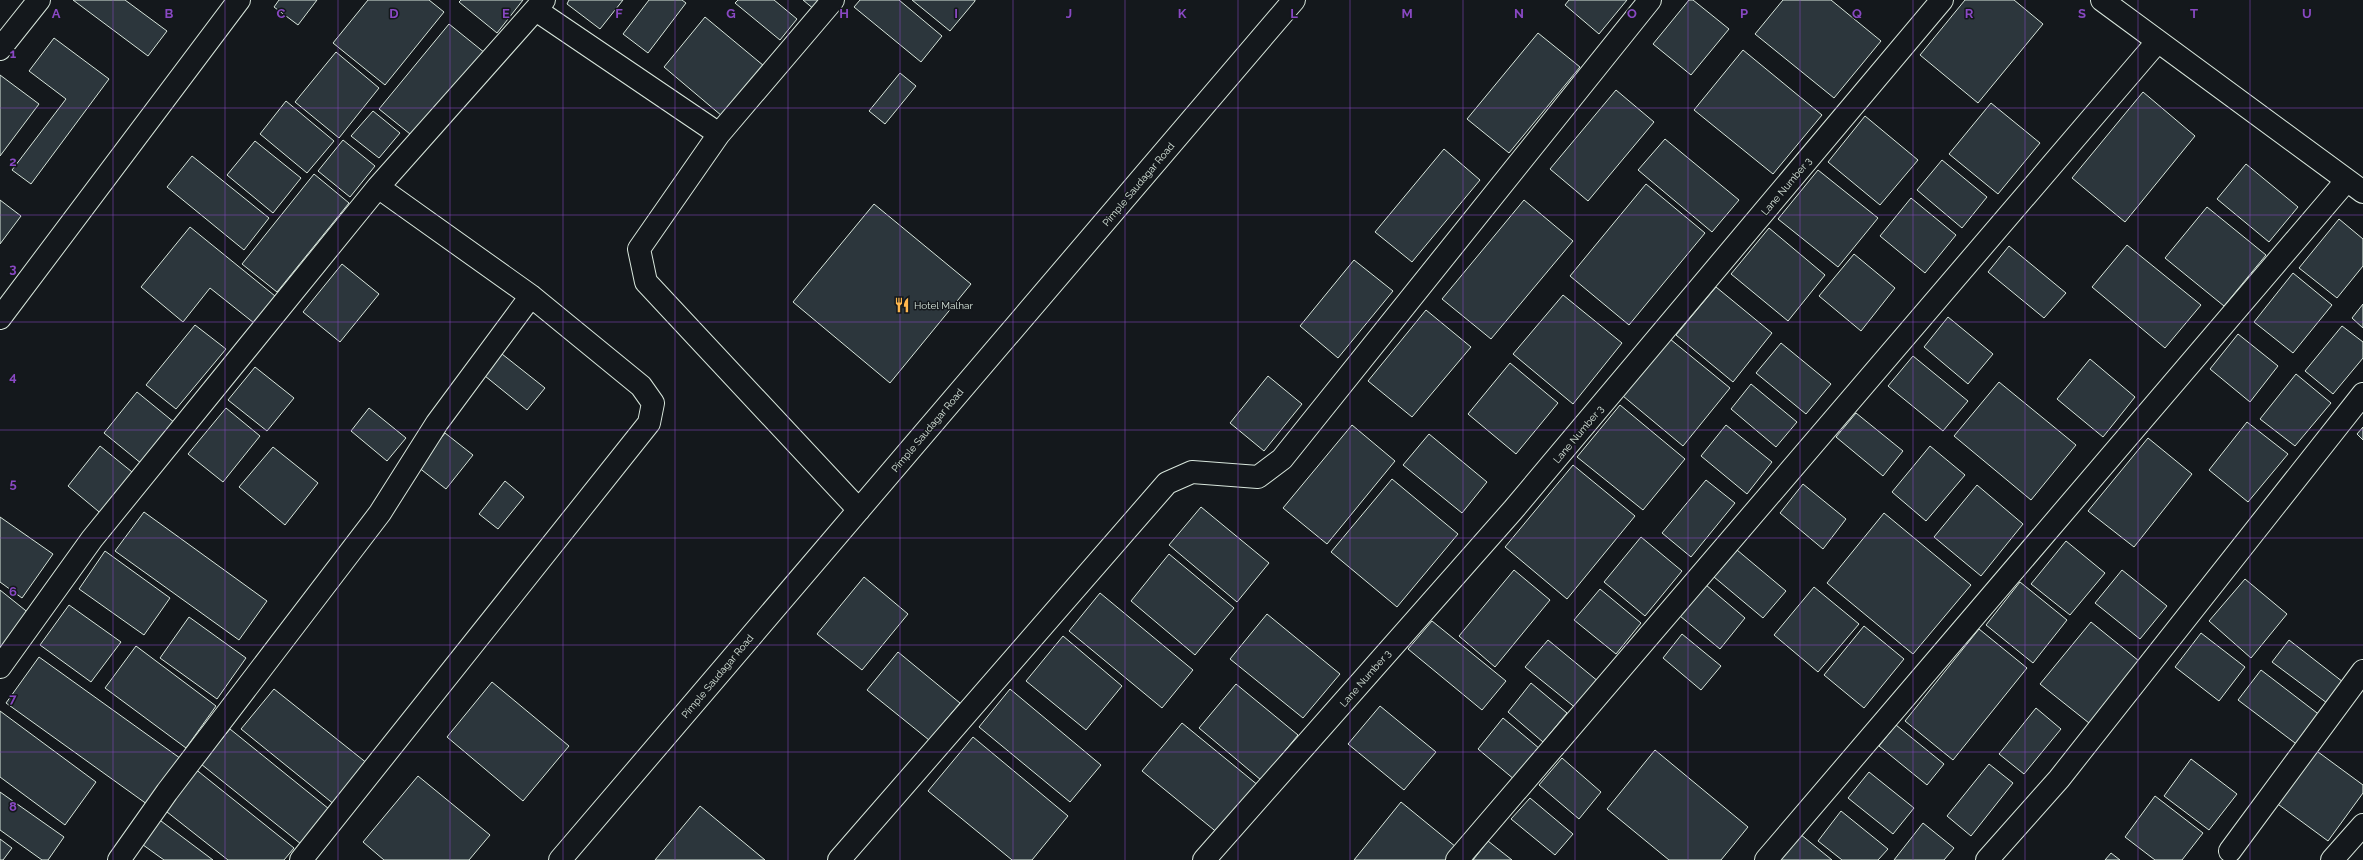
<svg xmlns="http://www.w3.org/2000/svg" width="2363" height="860" font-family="Raleway,sans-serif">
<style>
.building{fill:#2c363c;stroke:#d8e6dc}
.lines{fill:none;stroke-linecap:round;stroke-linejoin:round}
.minor-casing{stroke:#d8e6dc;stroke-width:24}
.minor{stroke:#14181c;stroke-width:22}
.grid{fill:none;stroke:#8948c3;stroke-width:1;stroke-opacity:0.55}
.labels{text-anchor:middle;stroke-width:3;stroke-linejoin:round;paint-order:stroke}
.street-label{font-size:10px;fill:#d8e6dc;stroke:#14181c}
.poi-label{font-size:10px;fill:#d8e6dc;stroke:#14181c;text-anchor:start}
.grid-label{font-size:13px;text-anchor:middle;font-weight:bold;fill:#8948c3;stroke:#14181c;stroke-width:3;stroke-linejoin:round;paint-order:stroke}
</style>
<rect width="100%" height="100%" fill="#14181c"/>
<path class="building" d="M73,0H125L167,31L148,56Z
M279,0H317L298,25L274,7Z
M368,0H429L444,12L385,85L333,43Z
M461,0H523L497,33L459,2Z
M569,0H623L600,29L567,4Z
M649,0H682L686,3L648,53L623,34Z
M738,0H774L797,19L780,40L735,3Z
M803,0H823L815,10Z
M860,0H899L942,36L921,62L854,7Z
M912,0H975V1L950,31Z
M1569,0H1627L1599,34L1565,5Z
M1689,0H1693L1729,29L1691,75L1653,44Z
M1783,0H1831L1881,41L1834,98L1755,34Z
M1965,0H2014L2043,24L1978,103L1920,55Z
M705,17L764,66L722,116L664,67Z
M449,24L485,53L415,138L379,109Z
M1538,33L1580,67L1509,153L1467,119Z
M54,38L109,79L31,184L12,170L66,99L29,71Z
M1743,50L1822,115L1773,174L1694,110Z
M336,52L379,88L339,138L295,102Z
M900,73L916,86L885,124L869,111Z
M0,75L39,104L0,156Z
M1616,90L1654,122L1588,201L1550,169Z
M2143,92L2195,136L2125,222L2072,178Z
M286,101L334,141L307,173L260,134Z
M1991,103L2040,143L1998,194L1949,154Z
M373,111L400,133L379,158L351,136Z
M1865,116L1918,160L1880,205L1828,162Z
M1665,139L1739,200L1712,232L1638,170Z
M343,140L375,166L350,197L318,171Z
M255,141L301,178L273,213L227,175Z
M1444,149L1480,180L1412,262L1375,232Z
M192,156L269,218L244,250L167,187Z
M1942,160L1987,197L1962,228L1917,190Z
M2246,164L2298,207L2269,242L2217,199Z
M1818,170L1878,218L1838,267L1778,219Z
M314,174L349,203L277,292L242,264Z
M1646,184L1705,233L1629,325L1570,276Z
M1911,198L1956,235L1925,273L1880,236Z
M0,200L21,216L0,244Z
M1524,200L1573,241L1491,339L1442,299Z
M874,204L971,284L890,383L793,302Z
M2207,207L2266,255L2224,306L2165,258Z
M2339,219L2363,239V266L2337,298L2299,268Z
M190,227L275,296L254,323L210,288L183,322L141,287Z
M1769,228L1825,275L1788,321L1731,274Z
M2127,245L2201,305L2165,348L2092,287Z
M2009,246L2066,293L2044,318L1988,272Z
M1854,254L1895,288L1861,331L1819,296Z
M1354,260L1393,291L1338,358L1300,326Z
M342,264L379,294L340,342L303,312Z
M2293,273L2332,305L2293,353L2254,322Z
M1716,287L1772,333L1733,382L1676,335Z
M1563,295L1622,343L1573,404L1513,354Z
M2363,304V328L2352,318Z
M1426,310L1471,347L1412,417L1368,381Z
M1948,317L1993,354L1968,384L1924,347Z
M195,325L226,349L176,409L146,385Z
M2342,326L2363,342V358L2333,394L2305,371Z
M2238,334L2278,366L2250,402L2210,369Z
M1670,339L1730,388L1683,446L1623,396Z
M1781,343L1831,384L1806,414L1756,373Z
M502,354L545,388L527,410L485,376Z
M1913,356L1968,401L1943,431L1888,386Z
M2090,359L2135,397L2103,437L2057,399Z
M1510,363L1558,403L1516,454L1468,414Z
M255,367L294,398L267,431L228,400Z
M2296,374L2331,403L2295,446L2260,419Z
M1268,376L1302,404L1264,451L1230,423Z
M1999,382L2076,445L2031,500L1954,436Z
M1751,384L1797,422L1776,447L1731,409Z
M137,392L175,423L142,464L104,433Z
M1620,405L1685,459L1643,510L1577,457Z
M226,408L260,436L223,482L188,454Z
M369,408L406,438L387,461L351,431Z
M1856,413L1903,451L1883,476L1836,437Z
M2247,422L2288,454L2248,502L2209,470Z
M1352,425L1395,461L1327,544L1283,508Z
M1726,425L1772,462L1747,494L1701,456Z
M2363,427V440L2357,434Z
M445,433L473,455L446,489L418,467Z
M1429,434L1487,482L1462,513L1403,465Z
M2148,438L2192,474L2134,547L2088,511Z
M100,446L137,476L104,516L68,486Z
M1930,446L1965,475L1926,521L1892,492Z
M273,447L318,483L285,525L239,487Z
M1573,465L1635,516L1567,599L1505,547Z
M1392,479L1458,534L1397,607L1331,552Z
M1706,480L1735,503L1691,557L1662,533Z
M505,481L524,497L498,529L479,514Z
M1803,484L1846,519L1823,549L1780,513Z
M1977,485L2023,524L1981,576L1934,537Z
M1201,507L1269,563L1237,602L1169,545Z
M144,512L267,601L239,640L115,551Z
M1884,513L1971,585L1913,654L1827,583Z
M0,517L53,554L22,598L0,582Z
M1641,537L1682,571L1645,616L1604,582Z
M2066,541L2105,573L2070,615L2031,584Z
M1737,550L1786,591L1763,618L1714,577Z
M105,551L170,598L144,635L79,589Z
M1169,554L1234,608L1195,655L1131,601Z
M1514,570L1550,600L1495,667L1459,636Z
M2122,570L2167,606L2140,639L2095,603Z
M864,577L908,614L862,670L817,634Z
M2245,579L2287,614L2251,658L2209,621Z
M2020,582L2067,620L2033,663L1986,625Z
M1706,585L1745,618L1720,649L1680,616Z
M1814,587L1859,624L1818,672L1774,635Z
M1600,589L1641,623L1616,654L1574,620Z
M0,590L30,614L0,652Z
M1100,593L1193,670L1162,708L1069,631Z
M69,605L121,642L91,682L40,645Z
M1267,614L1340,674L1303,718L1230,659Z
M189,617L246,658L217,699L160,658Z
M1432,621L1506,681L1482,710L1408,649Z
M2091,622L2139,661L2089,723L2040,684Z
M1864,626L1904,659L1864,708L1824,675Z
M1979,629L2027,668L1953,760L1905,721Z
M2201,633L2245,667L2219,701L2175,667Z
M1682,634L1721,666L1701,690L1663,658Z
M1063,636L1122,686L1086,730L1026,681Z
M1548,640L1599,682L1577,709L1525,667Z
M2289,640L2343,682L2327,703L2272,662Z
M136,646L216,706L186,748L105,688Z
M898,652L960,703L929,740L867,690Z
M39,657L184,761L151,807L6,703Z
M2261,670L2321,716L2299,746L2238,700Z
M492,682L569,746L523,801L447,737Z
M1531,683L1567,713L1543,742L1508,712Z
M1236,684L1298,735L1261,780L1199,728Z
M274,689L368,764L335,805L241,729Z
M1010,689L1101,765L1070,802L979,727Z
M1380,706L1436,752L1404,790L1348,744Z
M2036,708L2061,729L2024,774L1999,754Z
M0,711L96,782L65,825L0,777Z
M1503,718L1540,749L1515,780L1478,749Z
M1182,723L1259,786L1219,834L1142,771Z
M1896,725L1944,764L1927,785L1879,746Z
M230,729L329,809L301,844L201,764Z
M973,737L1068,816L1032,860H1012L928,791Z
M2314,749L2363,785V793L2328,841L2275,802Z
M1655,750L1748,827L1721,860H1669L1607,809Z
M1562,758L1601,792L1579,819L1539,785Z
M2191,759L2237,794L2209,830L2164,796Z
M1989,764L2013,783L1971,836L1947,816Z
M194,768L294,848L284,860H228L162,808Z
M1869,772L1914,808L1893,834L1848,798Z
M418,776L490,835L469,860H384L363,842Z
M0,792L64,837L48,860H42L0,830Z
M2155,796L2203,833L2182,860H2155L2125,837Z
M1530,798L1573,834L1555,855L1511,819Z
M1401,802L1456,847L1446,860H1354Z
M700,806L765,860H655Z
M1841,811L1888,849L1878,860H1842L1818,841Z
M157,818L213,860H164L139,842Z
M1923,823L1954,848L1944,860H1894Z
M1800,834L1832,860H1779Z
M0,839L12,848L3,860H0Z
M1488,841L1512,860H1473Z
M2111,853L2120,860H2105Z"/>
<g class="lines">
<defs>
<path id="minor" d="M2102,0L2363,192
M536,10L719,134L639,249L646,282L859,510
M0,49L39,0
M719,134L833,0
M0,318L239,0
M0,667L92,539L378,187L544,0
M2230,851L2363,671
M119,860L167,792L380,513L437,423L531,296
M301,860L649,423L653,403L641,386L531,296L378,187
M560,860L1294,0
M839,860L1167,483L1192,472L1258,477L1282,459L1650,0
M1204,860L1513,510L1942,0
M1457,860L2158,41
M1766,860L2347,180
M1987,860L2059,779L2363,394
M2332,860L2363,825"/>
</defs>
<use href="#minor" class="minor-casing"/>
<use href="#minor" class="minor"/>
</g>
<path class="grid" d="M113,0V860M225,0V860M338,0V860M450,0V860M563,0V860M675,0V860M788,0V860M900,0V860M1013,0V860M1125,0V860M1238,0V860M1350,0V860M1463,0V860M1575,0V860M1688,0V860M1800,0V860M1913,0V860M2025,0V860M2138,0V860M2250,0V860M0,108H2363M0,215H2363M0,322H2363M0,430H2363M0,538H2363M0,645H2363M0,752H2363"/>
<defs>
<symbol id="restaurant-bare" viewBox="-9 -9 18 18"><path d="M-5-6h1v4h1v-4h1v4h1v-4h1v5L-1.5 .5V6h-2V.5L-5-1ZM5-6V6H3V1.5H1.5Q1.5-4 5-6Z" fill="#ffb74d" stroke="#14181c" stroke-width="2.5" paint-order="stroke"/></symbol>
</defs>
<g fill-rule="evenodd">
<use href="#restaurant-bare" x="891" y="294" width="22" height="22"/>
</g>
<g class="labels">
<g class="street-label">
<text transform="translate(1138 184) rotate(-50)" y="4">Pimple Saudagar Road</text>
<text transform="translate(1786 186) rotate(-50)" y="4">Lane Number 3</text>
<text transform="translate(927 430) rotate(-50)" y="4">Pimple Saudagar Road</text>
<text transform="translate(1578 434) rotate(-50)" y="4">Lane Number 3</text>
<text transform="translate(717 676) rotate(-50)" y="4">Pimple Saudagar Road</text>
<text transform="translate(1365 678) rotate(-49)" y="4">Lane Number 3</text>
</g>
<g class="poi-label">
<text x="914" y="309">Hotel Malhar</text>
</g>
</g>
<g class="grid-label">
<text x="56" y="18">A</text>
<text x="169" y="18">B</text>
<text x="281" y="18">C</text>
<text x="394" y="18">D</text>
<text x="506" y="18">E</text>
<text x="619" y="18">F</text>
<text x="731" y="18">G</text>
<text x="844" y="18">H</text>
<text x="956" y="18">I</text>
<text x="1069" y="18">J</text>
<text x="1182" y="18">K</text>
<text x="1294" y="18">L</text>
<text x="1407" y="18">M</text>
<text x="1519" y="18">N</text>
<text x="1632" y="18">O</text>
<text x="1744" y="18">P</text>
<text x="1857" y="18">Q</text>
<text x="1969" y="18">R</text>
<text x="2082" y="18">S</text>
<text x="2194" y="18">T</text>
<text x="2307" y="18">U</text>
<text x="13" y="58">1</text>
<text x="13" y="166">2</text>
<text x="13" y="273">3</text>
<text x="13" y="381">4</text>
<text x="13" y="488">5</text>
<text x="13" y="596">6</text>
<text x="13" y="703">7</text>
<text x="13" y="811">8</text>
</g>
</svg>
